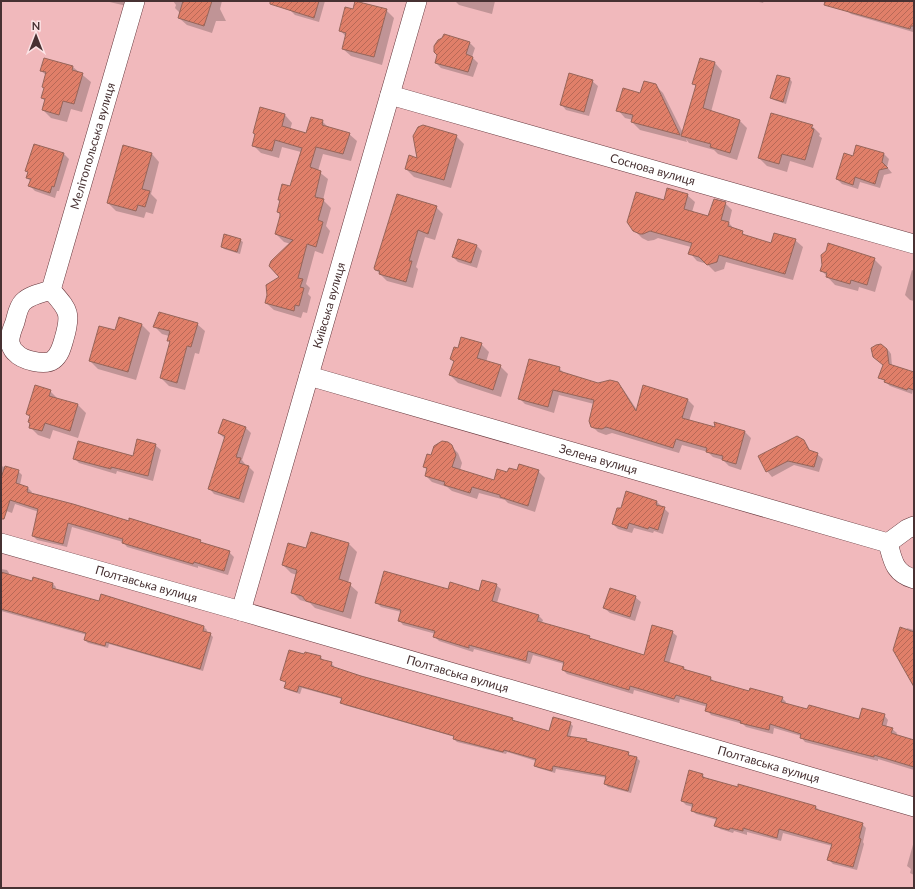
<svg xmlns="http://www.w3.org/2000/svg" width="915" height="889" font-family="Lato,sans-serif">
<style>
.shadow{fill:#0003}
.building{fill:url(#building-hatch);stroke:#96655a}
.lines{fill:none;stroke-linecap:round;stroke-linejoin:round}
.minor-casing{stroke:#63353a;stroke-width:20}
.minor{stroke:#fff;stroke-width:19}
.labels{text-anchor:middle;stroke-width:3;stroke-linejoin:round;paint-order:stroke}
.street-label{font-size:12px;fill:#473132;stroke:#fbe3e5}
</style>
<defs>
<pattern id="building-hatch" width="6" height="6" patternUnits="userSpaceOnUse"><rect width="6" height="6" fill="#e07f69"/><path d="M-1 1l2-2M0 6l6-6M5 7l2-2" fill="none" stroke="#b76957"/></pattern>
</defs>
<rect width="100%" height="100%" fill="#f1b9bc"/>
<path class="shadow" d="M105,1H128L127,6Z
M173,1H222L220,9L226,21H216L212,33L187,25L179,18L180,13L175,8L176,5Z
M293,1H325L319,22L295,15L290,10Z
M455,1H495L492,14L459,5Z
M755,1H764L763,3Z
M833,1H914V30L913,32L851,14Z
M353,10H386L394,18L382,65L351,56L343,49L346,37L340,30Z
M469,42L475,48L472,57L478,63L473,77L441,68L436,63Z
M715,63L722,71L711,112L739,120L747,128L737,160L718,154L714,150L689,143L686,139L687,142L640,130L632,122L633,120L625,118L618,110L655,85L663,93L683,133L696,87L694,84Z
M73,67L91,82L82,112L71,109L67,122L51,118L43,110L45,101L42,98L45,89L43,87L46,75L41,71Z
M790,79L792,82L786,104L774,100L771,98Z
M592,81L598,86L589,116L566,110L561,104Z
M261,108L285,115L292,123L290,130L307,135L322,121L329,128L349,134L357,141L351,161L323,154L318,171L328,179L323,200L331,208L326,226L330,231L323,254L315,251L306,284L310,288L308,294L311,297L307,313L303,312L301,318L274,310L266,303L281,277L291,244L284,242L276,234L281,215L278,212L281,202L279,200L291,187L301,152L282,147L279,158L261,153L253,145Z
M812,126L820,134L819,136L822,138L813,168L790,161L787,172L767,166L759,158Z
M456,136L464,144L451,188L414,177L406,169L418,159Z
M34,145L64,154L69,159L59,191H57L55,198L35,191L30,186L31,182L27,178L29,173L26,170Z
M857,146L884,154L889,159L887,167L892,173L884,175L880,188L860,182L858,189L842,184L837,179L853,158Z
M152,154L159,162L151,194L157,200L153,214L146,212L144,218L116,211L108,203Z
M687,195L695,202L692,212L709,217L725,203L732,210L729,223L735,230L742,232L747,237L772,244L795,240L803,247L793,280L726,262L724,269L715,272L707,264L697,261L690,253L691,247L658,238L654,240L648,241L642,238L634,230L665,201Z
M436,207L443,214L435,240L425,237L416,267L418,269L413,288L387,281L376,270Z
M240,240L243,242L240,254L224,249L222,247Z
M459,240L477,246L482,251L477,268L458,262L453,257Z
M874,259L882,267L875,292L859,287L858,291L835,285L821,270Z
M912,270L914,271V301L910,300L905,295Z
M197,324L205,331L199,354L195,353L185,390L169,386L161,378L171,343L168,340L169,336L162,334L154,326Z
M142,325L150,333L136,380L98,369L90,361L115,331Z
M481,344L489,352L486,362L500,366L508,374L501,397L458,383L450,375L454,362L451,359Z
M876,346L884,347L889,351L891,354L892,366L914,374V386L912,394L890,386L880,377L884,365Z
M559,368L565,374L598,384L617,383L623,389L637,410L688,400L694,406L689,421L716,428V424L745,432L751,438L741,470L729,466L723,460L713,457L708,452L682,445L679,453L612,433L606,435L598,432L592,426L594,404L559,395L554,413L525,404L519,398Z
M50,391L58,399L78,405L86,413L78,438L53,430L50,439L38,435L30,427V417L27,414Z
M246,428L251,433L242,460L245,464V466L249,467L254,472L244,503L214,494L209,488L225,439L219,433Z
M802,439L807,445L811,452L817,454L823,459L819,472L794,465L772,477L767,471Z
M155,445L161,450L153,481L117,471L116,474L79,463L74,458H133Z
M451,446L458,453L462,463L460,470L495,481L508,473L538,471L545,478L535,512L508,503L505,500L479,493L477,499L452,491L447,487L432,482L426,476L428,470L424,467L432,456Z
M1,466L18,471L22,475L20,485L28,488L32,492L31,494L200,541L204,545L229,552L234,557L228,575L198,566V568L127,547L123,542L72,527L67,547L37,540L33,536L39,512L15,504L12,513L1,509Z
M657,502L669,513L663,534L654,531L653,533L634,528L632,533L618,529L613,524Z
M311,533L349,544L357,552L348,583L358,592L351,619L315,608L310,603L300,600L292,592L297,575L291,573L283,565L307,549Z
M1,569L7,570L9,573V575L33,582L34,578L53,584L56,587L55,590L100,602L135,605L204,627L207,630L206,633L210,634L213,637L203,671L109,644L108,648L88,643L85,640L87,635L1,611Z
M496,585L501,589L497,603L538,615L543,620L542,623L589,637L592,640L645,656L672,632L677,636L669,664L684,668L687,671L711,678L715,683L750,692L782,698L786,702V704L808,710L859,720L884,715L888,720L886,727L892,729L897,733L896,735L914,741V770L878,759V761L805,742L801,737V736L774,728L773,734L746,727L743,724L711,715L707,710L708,707L680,699L679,703L634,690L633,694L567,674L563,670L564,664L533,655L530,664L474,649L473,652L439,641L435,637L436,634L403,625L399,620L401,612L381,607L376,602L449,590L479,593Z
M635,597L641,602L635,621L610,613L604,608Z
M907,628L914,630V680L906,630Z
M305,656L321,657L323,660L331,663L334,666L333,668L512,719L515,722L550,732L570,723L573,726L570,737L586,740L589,743L629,753L628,760L630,754L631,757L637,758L640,761L631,793L608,787L605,784L607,778L556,769L555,773L538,768L535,765L536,761L507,752L506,754L457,742L454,739L455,737L344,705L342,702V699L302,688L300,694L288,690L285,688L286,683L281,680Z
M702,774L706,779L816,807L820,811L862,824L866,828L863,842L864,844L857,870L833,864L828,859L832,846L783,833L781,841L747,832V835L734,831L733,833L720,829L716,825L717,820L696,814L692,810L693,807L686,805L682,801Z
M914,841V875L910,873L911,869L907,866Z"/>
<path class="building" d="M183,1H212L204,26L178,18Z
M270,1H319L314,18L270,4Z
M355,1L387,9L374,57L342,49L346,33L339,31L345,7L353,9Z
M825,1H914V26H911L910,29L824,5Z
M444,34L470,42L466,54L473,57L468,72L435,63L437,55L434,52V46L438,40L442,38Z
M44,58L73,66L72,70L83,73L74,104L63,101L59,115L42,110L45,99L41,98L44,88L42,87L46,72L40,71Z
M700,58L715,62L703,108L740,120L730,153L710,147L711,144L681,136L696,85L692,84Z
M569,73L593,80L584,112L560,105Z
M777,75L790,78L783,102L770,98Z
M644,81L656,84L680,135L631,122L633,115L616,111L623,88L640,93Z
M260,107L285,114L282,126L306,133L311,117L323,120L322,125L350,133L343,154L316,147L310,167L321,171L315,197L324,199L318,220L323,222L316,247L307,244L298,278L303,279L300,287L304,288L299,306L295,305L294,311L265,303L267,295L266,285L279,277L269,266L271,261L293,240L275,234L280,216V213L277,212L280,200H278L282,184L290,186L302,148L275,140L272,151L252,146L255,134L253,133Z
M771,113L813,125L811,128L814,129L805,160L782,154L779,164L758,158Z
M423,125L457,135L444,180L405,169L409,155L417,158L413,136L418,127Z
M34,144L64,153L54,187L52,186L50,193L28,186L31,179L26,178L28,172L25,171Z
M123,145L152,153L142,189L150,191L145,207L138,205L136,211L107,203Z
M856,145L884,153L882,162L888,168L879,170L875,184L855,177L853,185L836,179L844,153L853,156Z
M667,188L688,194L684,209L708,216L714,199L726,202L721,220L729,222L728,226L743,231L742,234L771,243L774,233L796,239L785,274L719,255L717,262L707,265L699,257L688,254L692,243L650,231L643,234H640L633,231L627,222L636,192L664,200Z
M397,194L437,206L428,234L418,230L409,261H412L406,282L379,274L380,271L375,270L374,268Z
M224,234L241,239L237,252L221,247Z
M458,239L477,245L471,263L452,257Z
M828,243L875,258L867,285L851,280L850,284L826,277L827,273L820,271L822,265L821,255L826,251Z
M159,312L198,323L191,347L187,346L177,383L160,378L170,341H167L170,331L153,327Z
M119,317L142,324L128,372L89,361L99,326L115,330Z
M461,337L482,343L477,358L501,365L493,390L449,375L454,361L450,359L454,347L458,348Z
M881,344L887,349L889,364L914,372V390L908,388L907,390L884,382L885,380L878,378L883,365L873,357L871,348L876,345Z
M529,359L560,367L559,371L598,383L610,380L618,382L636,411L643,385L688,399L682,418L715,427L714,422L745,431L736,464L722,460L723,456L706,452L707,448L676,439L673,448L606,427L602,429L594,428L591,427L589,421L594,400L553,390L548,407L518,399Z
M35,385L51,390L49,396L78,404L70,431L45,423L42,431L29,428L30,423L28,422L30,416L26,414Z
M223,419L246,427L236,457L241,458L239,463L249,466L239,499L208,489L225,436L218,433Z
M797,436L804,440L809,450L818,453L814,467L788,461L766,472L758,456Z
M137,439L156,444L148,476L111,467V469L73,459L78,441L133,456Z
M442,441L448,442L452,445L456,455L452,467L494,480L497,469L507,472L509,468L517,470L519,464L539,470L528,506L500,497V495L472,487L470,493L444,485L445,482L425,476L427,468L423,467L427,454L431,455L434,446Z
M5,466L19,470L16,483L28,487L27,492L73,504L129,521V518L201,540L200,542L230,551L224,571L194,562L193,564L122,543L123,539L68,523L63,544L32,536L38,509L10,500L4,519H1V478Z
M626,491L657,501L656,505L665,507L658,530L649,527L648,529L629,523L627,529L612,524L617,508H621Z
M311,532L349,543L339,579L351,583L343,612L306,601L302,596L291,593L297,570L282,565L288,543L306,548Z
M384,571L448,589L450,582L479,591L482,580L497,584L492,601L539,615L537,621L590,636L589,638L644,655L652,625L673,631L664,661L684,667L683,669L711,677L710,680L749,691L750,688L783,697L781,702L807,709L809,705L859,719L862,708L885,714L882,725L893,728L891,733L914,740V767L874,755V757L800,738L801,734L770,724L769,730L740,723L741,721L705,711L707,704L676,695L674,699L630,686L629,690L562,670L564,662L528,651L526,661L469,645V648L433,637L435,631L398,621L401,610L375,603Z
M1,572L32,581L33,577L53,583L52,588L99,601L101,594L204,626L203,631L211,633L200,669L106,642L105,646L84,640L86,633L1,609Z
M610,588L636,596L630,617L603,608Z
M900,627L914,632V687L893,650Z
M289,650L304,654L305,652L321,656L320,659L332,662L331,666L361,676L513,718L512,720L549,731L553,717L571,722L567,736L587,739L586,741L629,752L628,755L637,757L628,791L604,784L606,776L553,766L552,771L534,766L536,759L504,750L503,752L453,739L454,736L340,703L342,698L299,686L297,692L284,688L286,682L280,680Z
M689,770L703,774L702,777L738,787V784L816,806L815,809L863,823L859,838L861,839L853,867L827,860L832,844L779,829L777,838L743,828V831L730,828L729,830L714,826L717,818L691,811L693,804L681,801Z"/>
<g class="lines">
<defs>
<g id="minor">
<path id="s1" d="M390,95L914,244"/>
<path id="s2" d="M51,290L135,1"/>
<path d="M51,290C68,310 72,312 64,339C62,346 60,355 53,360C45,366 22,360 16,353C13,351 11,346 10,343C9,335 13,328 15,322C17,315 18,307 23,302C30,295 42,293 51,290Z"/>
<path id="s3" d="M309,376L888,543"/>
<path id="s4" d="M1,543L241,611L914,807"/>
<path d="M888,543C893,561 894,573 914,579"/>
<path d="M888,543L907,529L914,526"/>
<path id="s5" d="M241,611L417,1"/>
</g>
</defs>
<use href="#minor" class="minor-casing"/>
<use href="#minor" class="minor"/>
</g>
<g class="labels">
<g class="street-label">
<text dy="4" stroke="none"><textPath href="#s2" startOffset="150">Мелітопольська вулиця</textPath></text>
<text dy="4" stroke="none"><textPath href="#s1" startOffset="273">Соснова вулиця</textPath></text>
<text dy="4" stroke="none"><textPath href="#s5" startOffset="318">Київська вулиця</textPath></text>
<text dy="4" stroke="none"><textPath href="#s3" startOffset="301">Зелена вулиця</textPath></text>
<text dy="4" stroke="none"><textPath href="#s4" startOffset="151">Полтавська вулиця</textPath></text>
<text dy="4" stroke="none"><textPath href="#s4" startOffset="475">Полтавська вулиця</textPath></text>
<text dy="4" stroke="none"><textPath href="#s4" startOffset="799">Полтавська вулиця</textPath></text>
</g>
</g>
<rect width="915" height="889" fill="none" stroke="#473132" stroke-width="4"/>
<g transform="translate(36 36)" stroke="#fbe3e5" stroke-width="3" paint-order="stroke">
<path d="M0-3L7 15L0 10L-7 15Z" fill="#473132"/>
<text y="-6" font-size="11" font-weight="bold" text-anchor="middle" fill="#473132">N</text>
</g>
</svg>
